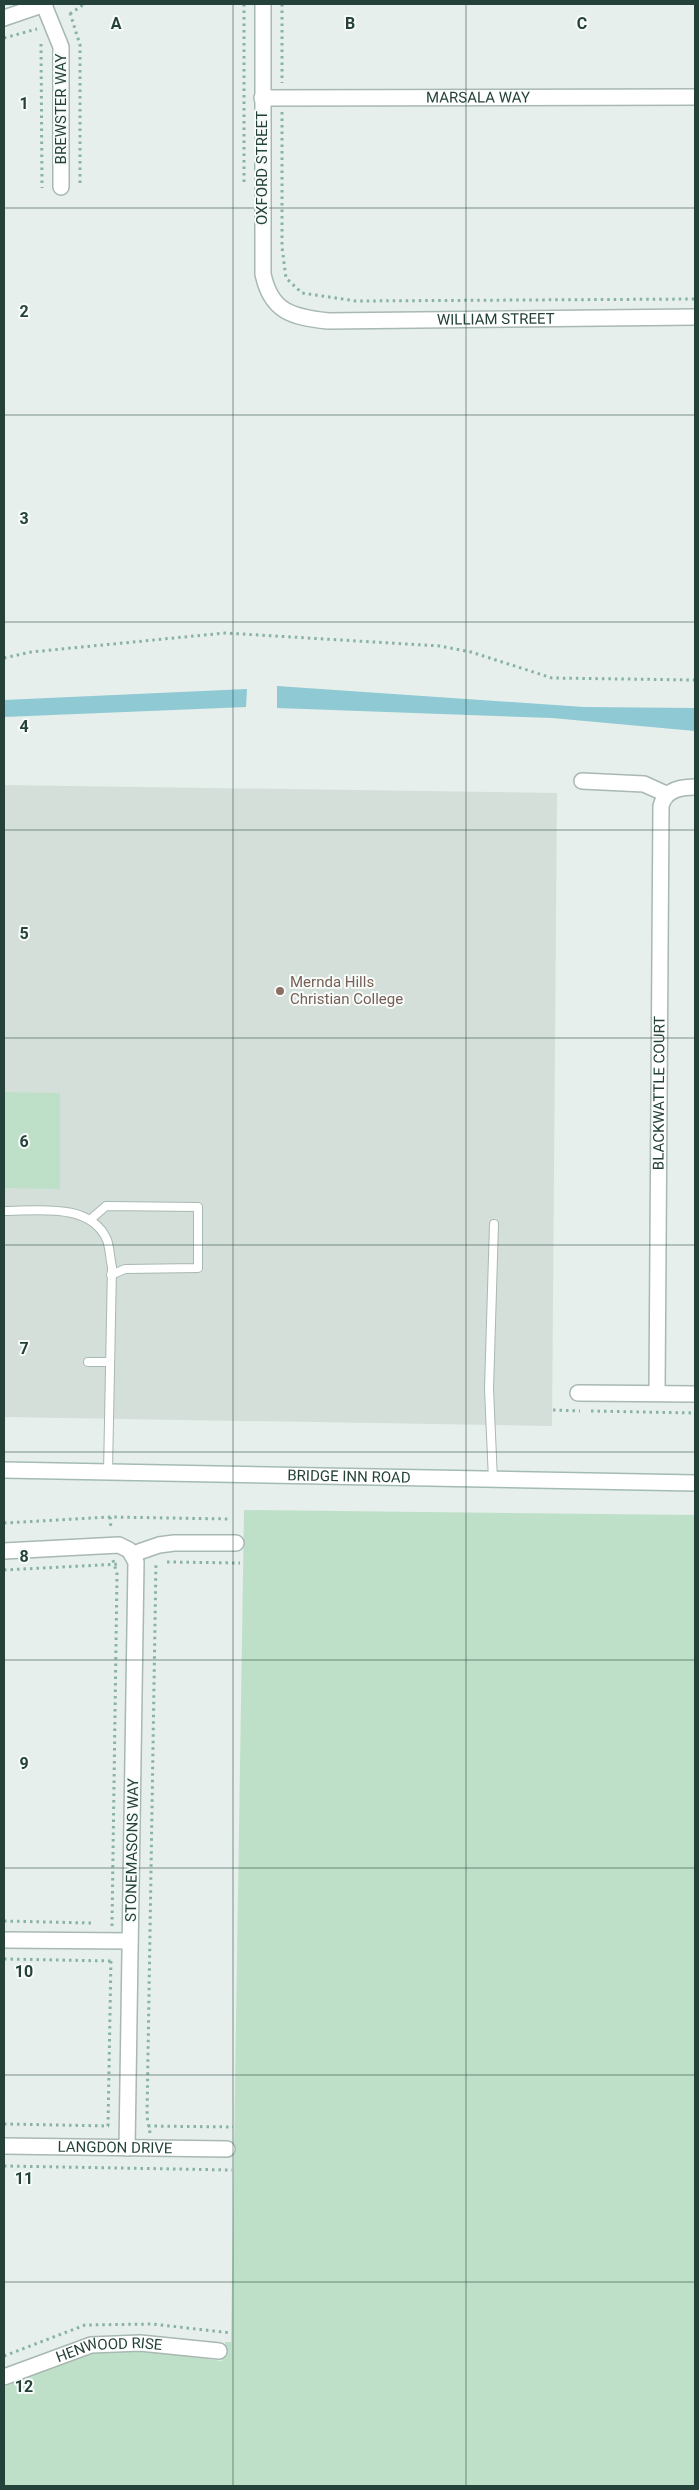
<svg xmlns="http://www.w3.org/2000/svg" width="699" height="2490" font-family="Roboto,sans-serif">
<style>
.built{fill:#d4dfda}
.green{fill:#bfe0c8}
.water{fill:#8ec9d4}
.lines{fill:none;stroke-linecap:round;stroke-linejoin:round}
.lane-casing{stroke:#a8b8b2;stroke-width:10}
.street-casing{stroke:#a8b8b2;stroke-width:18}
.secondary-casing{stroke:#a4bbb3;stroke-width:18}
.path{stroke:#86b3a5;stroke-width:3;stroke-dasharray:2.5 4;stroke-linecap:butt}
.lane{stroke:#fff;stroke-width:8}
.street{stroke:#fff;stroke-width:15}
.secondary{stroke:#fff;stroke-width:15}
.grid{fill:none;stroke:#24423a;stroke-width:1;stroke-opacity:0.55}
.education-dot{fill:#8d6e63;stroke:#f7fbf9;stroke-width:2}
.labels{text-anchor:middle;stroke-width:4;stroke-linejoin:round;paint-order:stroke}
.street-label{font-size:15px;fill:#24423a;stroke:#f7fbf9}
.education-label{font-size:15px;fill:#785e54;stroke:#f7fbf9;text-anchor:start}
.grid-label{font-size:16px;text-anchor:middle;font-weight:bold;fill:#24423a;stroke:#f7fbf9;stroke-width:4;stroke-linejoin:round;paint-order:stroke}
</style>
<rect width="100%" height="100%" fill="#e6efeb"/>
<path class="built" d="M4,785L557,793L552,1426L4,1417Z"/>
<path class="green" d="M4,1092L60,1093V1189L4,1188Z
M244,1510L695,1515V2486H4V2387C31,2376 59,2362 87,2355C130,2346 179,2355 222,2361L225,2342H231Z"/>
<path class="water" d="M277,686L584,707L695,708V731L552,718L277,708Z
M247,689L246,707L4,717V700Z"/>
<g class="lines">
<defs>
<path id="lane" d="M4,1211C37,1211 91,1202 107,1240C110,1248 110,1259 112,1267L108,1472
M91,1219L106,1206L198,1207V1268L125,1269L111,1275
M88,1362H110
M493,1480L489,1389L494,1224"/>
<g id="street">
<path id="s1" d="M263,4V274C271,312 292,317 328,321L695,317"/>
<path d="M44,5L61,47V187"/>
<path d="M4,18L45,4"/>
<path id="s2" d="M262,98L695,97"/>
<path d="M582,781L644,784L666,794"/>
<path d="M578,1393L695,1394"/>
<path id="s3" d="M657,1393L661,806C665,790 680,787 695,787"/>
<path d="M4,1551L119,1545L129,1550L136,1562L127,2148"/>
<path d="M133,1554L159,1545L174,1543H236"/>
<path d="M4,1940L130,1941"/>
<path id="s4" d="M4,2146L227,2149"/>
<path id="s5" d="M4,2377L91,2345L140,2343L219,2351"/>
</g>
<g id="secondary">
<path id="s6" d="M4,1470L695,1483"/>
</g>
</defs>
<use href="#lane" class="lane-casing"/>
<use href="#street" class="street-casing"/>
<use href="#secondary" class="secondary-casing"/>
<path class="path" d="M282,4V83
M70,13L80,45V187
M70,14L84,4
M4,38L37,29
M41,44L42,188
M282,112V247L286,278L302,293L356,301L695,299
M244,182V4
M4,658L31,652L225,633L440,646L471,652L552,678L695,680
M553,1410L580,1411
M591,1411L695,1413
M110,1517L111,1529
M4,1523L110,1517L229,1519
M167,1562L240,1563
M4,1570L120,1564
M4,1921L91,1923
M112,1926L117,1574L113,1560
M4,1959L111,1961
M4,2124L109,2126
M108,2126L111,1957
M148,2126L233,2127
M150,2133L147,2117L156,1562
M4,2166L232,2170
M4,2356L85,2325L153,2324L231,2333"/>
<use href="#lane" class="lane"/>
<use href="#street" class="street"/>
<use href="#secondary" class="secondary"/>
</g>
<path class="grid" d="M233,4V2486M466,4V2486M4,208H695M4,415H695M4,622H695M4,830H695M4,1038H695M4,1245H695M4,1452H695M4,1660H695M4,1868H695M4,2075H695M4,2282H695"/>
<circle class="education-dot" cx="280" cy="991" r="5"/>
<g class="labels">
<g class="street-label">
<text dy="5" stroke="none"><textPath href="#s2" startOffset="216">MARSALA WAY</textPath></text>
<text transform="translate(61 109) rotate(-90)" y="5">BREWSTER WAY</text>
<text transform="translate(262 168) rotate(-90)" y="5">OXFORD STREET</text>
<text dy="5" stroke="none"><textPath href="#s1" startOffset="526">WILLIAM STREET</textPath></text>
<text dy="5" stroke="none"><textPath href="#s3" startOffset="300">BLACKWATTLE COURT</textPath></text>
<text dy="5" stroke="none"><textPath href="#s6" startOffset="345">BRIDGE INN ROAD</textPath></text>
<text transform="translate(132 1850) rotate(-89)" y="5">STONEMASONS WAY</text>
<text dy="5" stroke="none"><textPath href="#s4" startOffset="111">LANGDON DRIVE</textPath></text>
<text dy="5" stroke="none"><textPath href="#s5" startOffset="110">HENWOOD RISE</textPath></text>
</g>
<g class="education-label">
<text x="290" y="987">Mernda Hills<tspan x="290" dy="17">Christian College</tspan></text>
</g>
</g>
<g class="grid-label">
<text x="116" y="29">A</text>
<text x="350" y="29">B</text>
<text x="582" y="29">C</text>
<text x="24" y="109">1</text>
<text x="24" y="317">2</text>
<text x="24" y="524">3</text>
<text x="24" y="732">4</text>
<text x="24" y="939">5</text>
<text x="24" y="1147">6</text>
<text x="24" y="1354">7</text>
<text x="24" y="1562">8</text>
<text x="24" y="1769">9</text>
<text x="24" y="1977">10</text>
<text x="24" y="2184">11</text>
<text x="24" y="2392">12</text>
</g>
<rect width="699" height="2490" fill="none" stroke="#24423a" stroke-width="10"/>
</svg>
